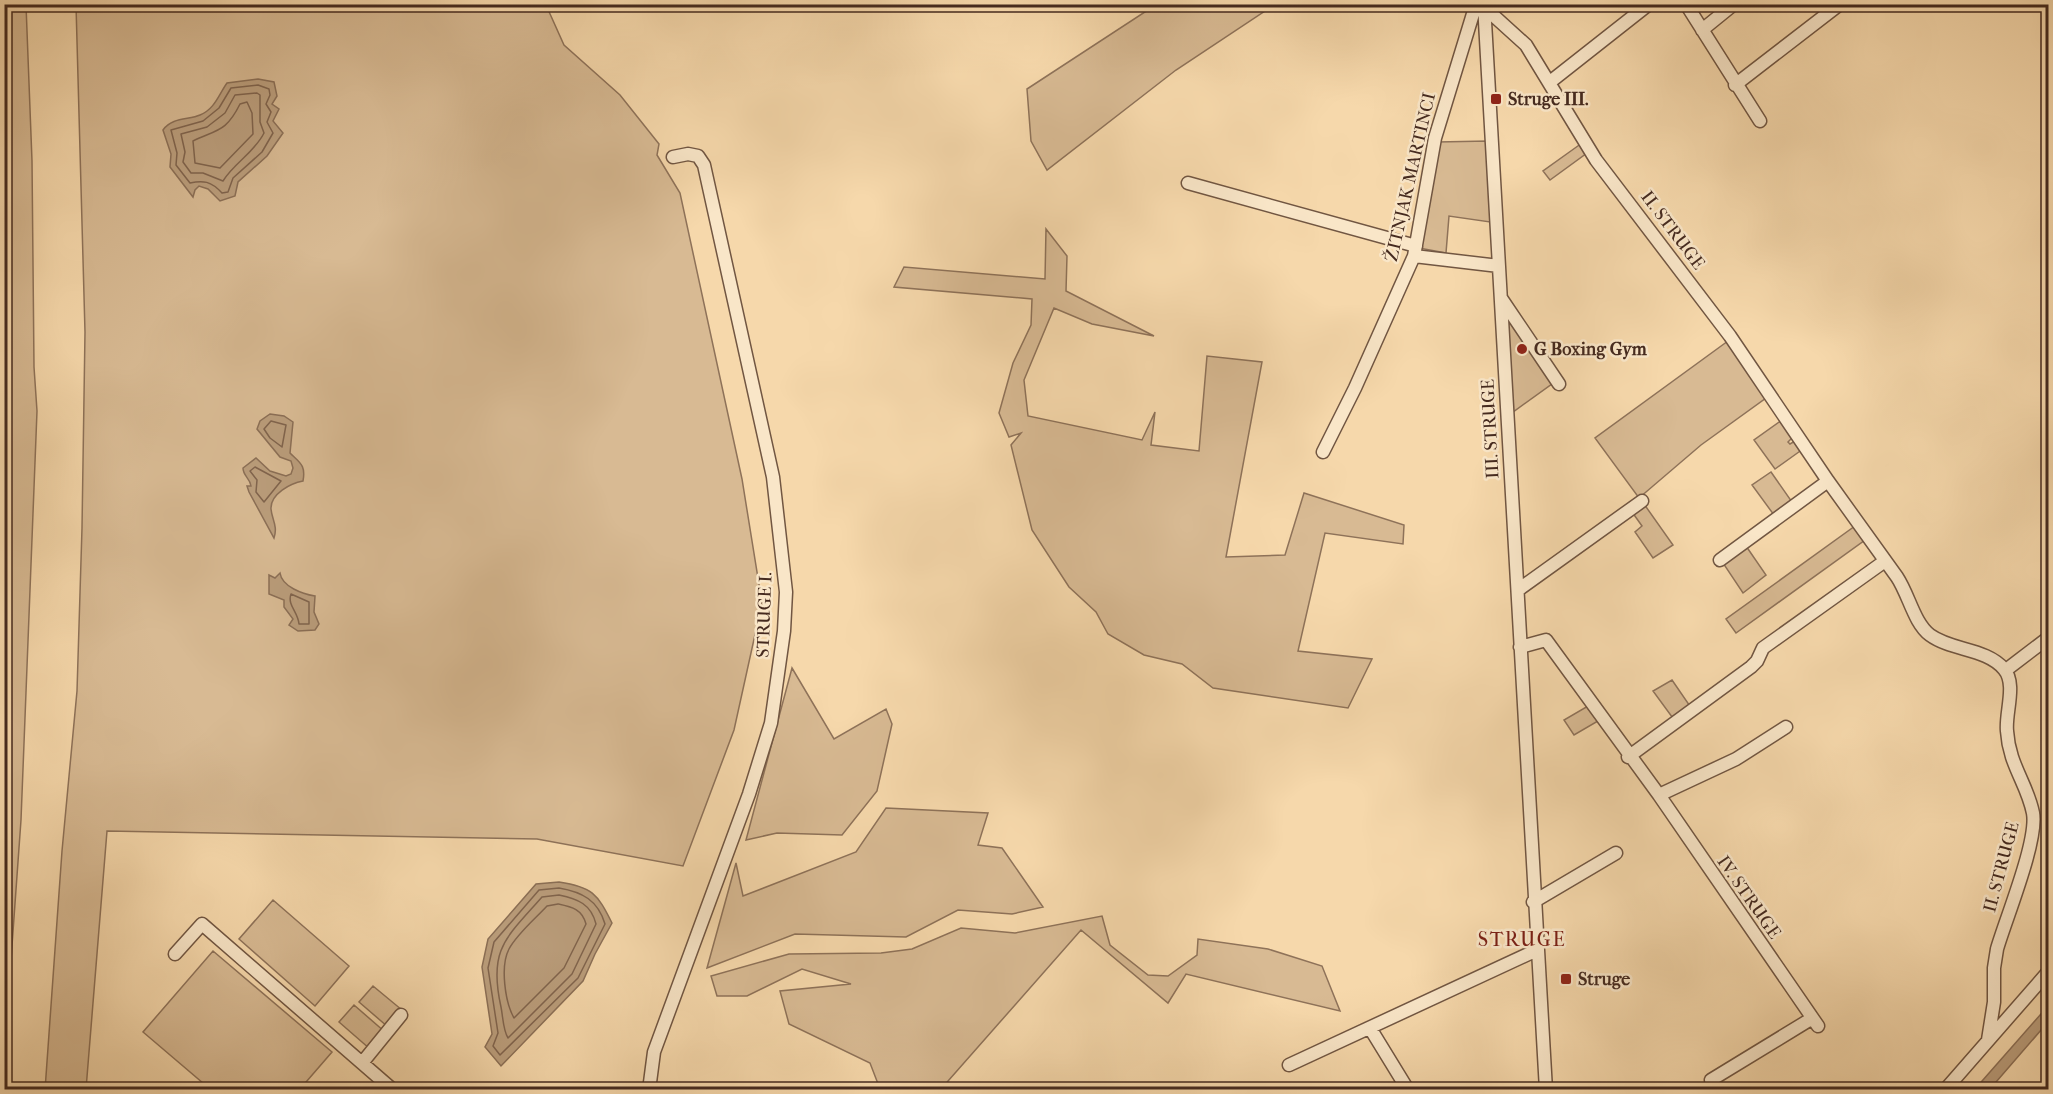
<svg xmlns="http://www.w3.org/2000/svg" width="2053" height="1094" font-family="'IM FELL French Canon',serif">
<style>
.green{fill:#d8ba93;stroke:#8e7259;stroke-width:1.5}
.water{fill:#ba9d7b;stroke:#8b6f56;stroke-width:1.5}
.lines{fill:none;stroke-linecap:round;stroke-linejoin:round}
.shore{stroke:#80644d;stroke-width:1.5}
.minor-casing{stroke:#715642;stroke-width:15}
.minor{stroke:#f9e6c8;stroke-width:12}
.poi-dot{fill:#8f2418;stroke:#f9e6c8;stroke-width:2}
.labels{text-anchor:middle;stroke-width:5;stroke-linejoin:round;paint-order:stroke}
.poi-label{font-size:18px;font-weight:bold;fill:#452a1f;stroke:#f9e6c8;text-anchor:start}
.street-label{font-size:18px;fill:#452a1f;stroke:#f9e6c8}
.neighbourhood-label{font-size:20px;letter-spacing:1.5px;fill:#7a1f14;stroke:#f9e6c8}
</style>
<rect width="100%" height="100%" fill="#f6d8ab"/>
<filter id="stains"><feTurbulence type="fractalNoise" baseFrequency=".00333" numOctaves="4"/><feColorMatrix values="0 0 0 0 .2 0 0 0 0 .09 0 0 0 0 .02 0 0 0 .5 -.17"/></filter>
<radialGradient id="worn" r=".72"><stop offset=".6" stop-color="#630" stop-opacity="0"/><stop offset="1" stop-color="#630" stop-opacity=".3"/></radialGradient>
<path class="green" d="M1157,4L1274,5L1176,70L1047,170L1031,141L1027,89Z
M26,5L32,161L34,367L37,411L21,820L5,1043L4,5Z
M76,5H546L564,45L620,95L659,144L657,155L680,193L742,479L762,603L734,730L683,866L537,839L107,831L86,1089L45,1090L62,851L77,691L82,528L85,332Z
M1488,141L1490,222L1449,216L1446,253L1419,248L1437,142Z
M1582,143L1587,153L1550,180L1543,171Z
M1046,229L1067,256L1066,291L1154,336L1092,324L1054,308L1024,380L1028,416L1142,440L1155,412L1151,445L1199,451L1207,356L1262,362L1226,557L1285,555L1304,493L1404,525L1403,544L1325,533L1298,651L1372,659L1348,708L1213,688L1182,664L1144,655L1108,634L1096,612L1069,587L1032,530L1011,445L1021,433L1009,437L999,413L1013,363L1031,325L1032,299L894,287L904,267L1045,279Z
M1507,318L1556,381L1513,412Z
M1728,341L1766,398L1701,445L1639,498L1595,438Z
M1782,420L1793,437L1788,442L1790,444L1795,441L1803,449L1775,469L1754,440Z
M1771,472L1792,502L1774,515L1752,485Z
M1644,504L1673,545L1653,558L1635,532L1642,526L1632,512Z
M1855,526L1865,540L1736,633L1726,619Z
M1746,546L1766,575L1743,593L1723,563Z
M792,668L834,739L886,709L892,724L877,791L842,835L777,833L746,840Z
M1672,680L1692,709L1675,721L1653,691Z
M1588,706L1598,721L1574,735L1564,720Z
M886,808L988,813L978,845L1002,848L1043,907L1012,914L958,910L906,937L795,934L707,968L736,863L743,896L856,852Z
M273,900L349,966L315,1006L239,939Z
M1102,916L1110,945L1148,975L1168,976L1197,955L1198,939L1268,949L1322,966L1340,1011L1186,974L1168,1003L1081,930L941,1089H880L870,1063L789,1024L780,991L851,984L802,969L747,996H717L711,976L789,954L881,953L912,949L961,928L1015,933Z
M213,951L332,1052L300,1089H210L143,1032Z
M373,986L402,1010L388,1027L359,1002Z
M354,1005L385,1032L370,1049L339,1022Z"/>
<path class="water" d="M258,79L274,82L277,96L272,104L279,109L273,121L283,133L267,156L238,182L235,196L220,201L208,189L199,186L195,190L193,197L170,167L171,154L163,130C172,117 189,120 200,115C215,109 219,94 227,83Z
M270,414L284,416L293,422L290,453C300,463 306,465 303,481C291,483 270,494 271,509C272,520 278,526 274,538L249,492L247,486H251C250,478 243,476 243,468L256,458L270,471L286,476L291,474L293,468L291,461L280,457L257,429L260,421Z
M280,573C282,587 303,594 315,596L314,612L319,624L315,630L298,631L289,625L293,619L284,607V600L269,594V575L275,578Z
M559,882C592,887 597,893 612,923L595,954L583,981L501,1066L485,1047L492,1034L482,967L488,939L536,884Z
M2048,1006V1022L1990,1089H1975Z"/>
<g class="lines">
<path class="shore" d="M258,85L269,89L270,95L266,104L271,112L267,122L273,133L262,152L233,178L228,192L222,193C211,181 203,180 190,183L176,165L177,153L171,130L203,121L219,108L231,88Z
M257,93L260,95V122L264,133C254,153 234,163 223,181L203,173H191L183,162L185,152L181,134L207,127L225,113L235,95Z
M247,102L252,113L253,134L220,168L195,163L193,141C218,129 226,132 240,104Z
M271,421L286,425L282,447L270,438L264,429Z
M255,467L281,481L264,502L256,492L257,480L250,471Z
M291,594L309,602V624H299C298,612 287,605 291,594Z
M559,888C582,892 598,900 605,924L578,978L500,1055L493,1046L498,1033L488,968L494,942L539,890Z
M559,895C578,899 591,904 596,924L572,974L508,1038C503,1030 503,1017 501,1007C488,949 506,938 542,897Z
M558,904C572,907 582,909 586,924L564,968L514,1018C505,1002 500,966 509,949C517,934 535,919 547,906Z"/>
<defs>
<path id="minor" d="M1484,4C1503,366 1523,728 1546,1090
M1686,4L1760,121
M1484,7L1526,45L1596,160L1730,336L1828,481L1897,577C1909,595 1914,623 1930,635C1952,651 1986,648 2004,669C2017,684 2005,713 2007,731C2009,765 2027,783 2033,813C2038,841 2006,918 1997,949L1994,968V1002L1988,1040
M1702,30L1734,4
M1550,82L1649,4
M1735,85L1840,4
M1188,183L1416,246
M1414,256L1499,266
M1501,298L1559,384
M1323,452L1355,388L1414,256L1435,138L1476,4
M1720,560L1828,481
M1518,590L1642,501
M1520,647L1546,640L1659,795L1818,1026
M2006,670L2048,638
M1628,757L1751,667L1757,661L1763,648L1885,561
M1659,795L1736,759L1786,727
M1533,902L1616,853
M175,954L202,924L393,1090
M1370,1028L1408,1090
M362,1063L401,1015
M1289,1065L1537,950
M1711,1080L1811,1019
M649,1090L654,1052L749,794L771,723L784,631L786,592L773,477L704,165L698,156L688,154L673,157
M1945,1090L2048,972"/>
</defs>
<use href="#minor" class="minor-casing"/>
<use href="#minor" class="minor"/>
</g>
<g class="poi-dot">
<rect x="1490" y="93" width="12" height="12" rx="3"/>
<circle cx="1522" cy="349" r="6"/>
<rect x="1560" y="973" width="12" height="12" rx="3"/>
</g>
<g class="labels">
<g class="poi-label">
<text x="1508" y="105">Struge III.</text>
<text x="1534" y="355">G Boxing Gym</text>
<text x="1578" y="985">Struge</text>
</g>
<g class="street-label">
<text transform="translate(1410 177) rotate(-77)" y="6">ŽITNJAK MARTINCI</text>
<text transform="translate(1673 230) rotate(53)" y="6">II. STRUGE</text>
<text transform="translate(1490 429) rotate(-93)" y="6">III. STRUGE</text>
<text transform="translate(764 615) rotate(-88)" y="6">STRUGE I.</text>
<text transform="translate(2001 867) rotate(-75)" y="6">II. STRUGE</text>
<text transform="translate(1749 897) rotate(55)" y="6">IV. STRUGE</text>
</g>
<g class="neighbourhood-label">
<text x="1522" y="946">STRUGE</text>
</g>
</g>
<rect width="2053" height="1094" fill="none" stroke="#f6d8ab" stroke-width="24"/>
<rect x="6" y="6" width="2041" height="1082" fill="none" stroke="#452a1f" stroke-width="3"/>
<rect x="12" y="12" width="2029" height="1070" fill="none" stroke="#452a1f" stroke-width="1.5"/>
<rect width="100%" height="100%" filter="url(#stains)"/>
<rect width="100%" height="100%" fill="url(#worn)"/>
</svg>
